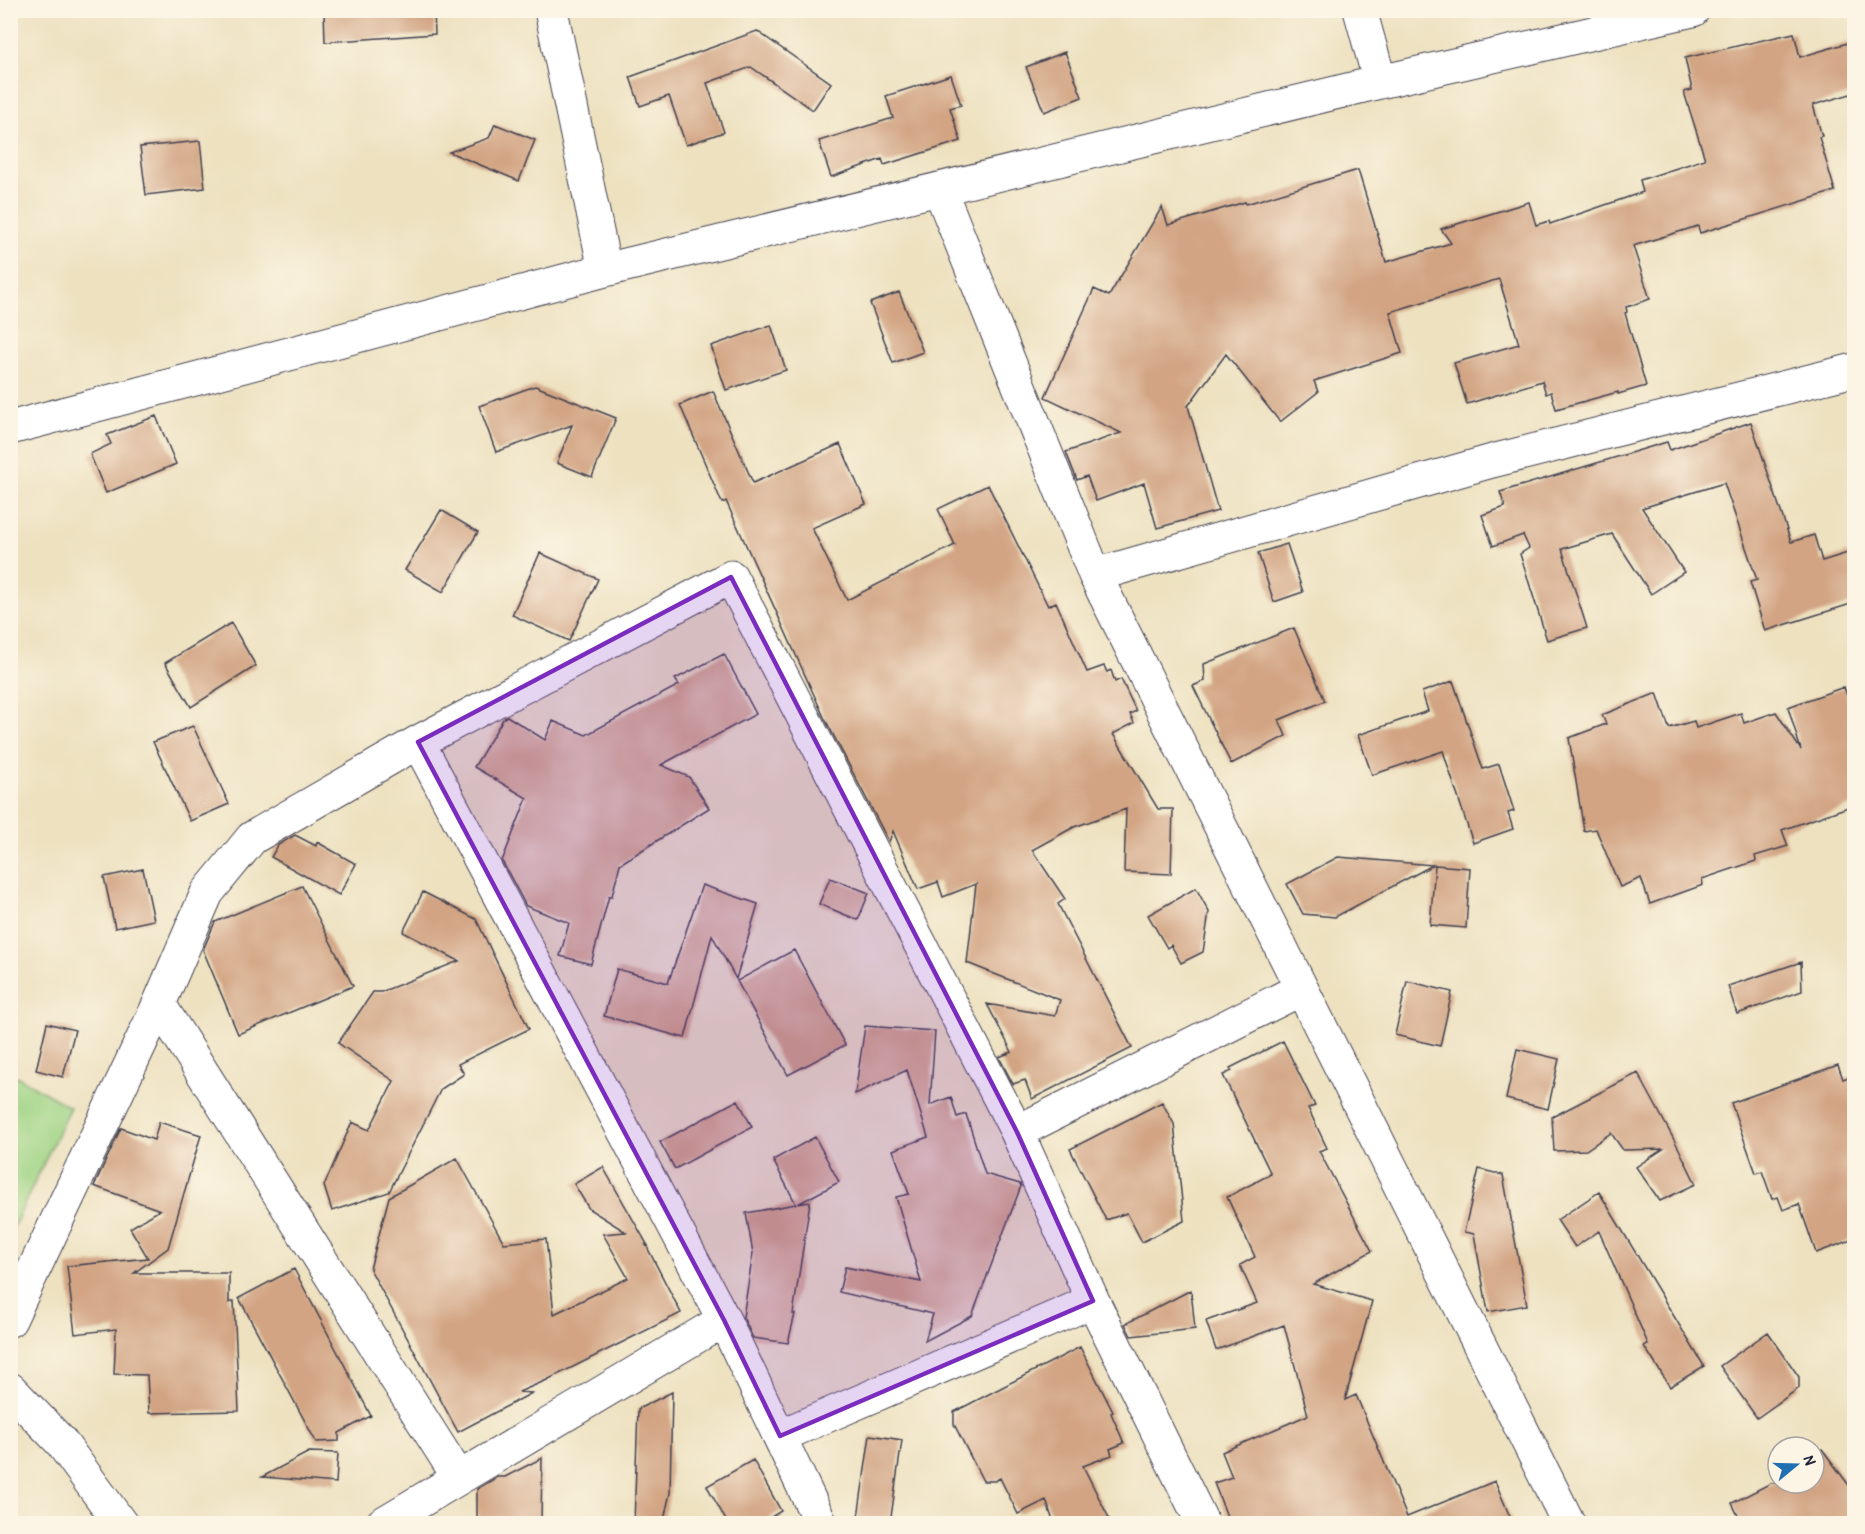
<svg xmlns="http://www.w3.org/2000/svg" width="1865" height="1534" font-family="'Patrick Hand',sans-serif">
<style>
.green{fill:#9ed383;stroke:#607a5f;stroke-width:1.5}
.building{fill:#d2a483}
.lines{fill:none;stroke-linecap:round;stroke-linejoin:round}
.minor-casing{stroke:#403f4f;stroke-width:35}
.minor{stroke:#fff;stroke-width:33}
.marked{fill:#7b2cbf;fill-opacity:0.2;stroke:#7b2cbf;stroke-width:4.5;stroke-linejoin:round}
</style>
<rect width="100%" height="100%" fill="#fcf5e5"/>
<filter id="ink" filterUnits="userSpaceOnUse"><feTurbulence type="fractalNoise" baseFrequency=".0167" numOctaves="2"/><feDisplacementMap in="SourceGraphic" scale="12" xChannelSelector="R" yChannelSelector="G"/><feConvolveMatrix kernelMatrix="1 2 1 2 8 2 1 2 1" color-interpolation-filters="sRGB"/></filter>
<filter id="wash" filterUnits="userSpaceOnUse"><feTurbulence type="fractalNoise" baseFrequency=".008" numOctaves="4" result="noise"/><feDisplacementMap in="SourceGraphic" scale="24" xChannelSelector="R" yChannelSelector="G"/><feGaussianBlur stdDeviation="1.35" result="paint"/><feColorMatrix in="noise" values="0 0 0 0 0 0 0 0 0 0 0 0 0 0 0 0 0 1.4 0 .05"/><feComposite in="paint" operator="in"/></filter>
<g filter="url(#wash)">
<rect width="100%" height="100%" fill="#ede1c0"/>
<path class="green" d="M11,1073L70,1107L11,1233Z"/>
<g id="blocks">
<path class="building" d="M324,10H434L435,34L325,42Z
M757,31L831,83L813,110L751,67L707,83L724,132L686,145L669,96L640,106L630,77Z
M1794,33L1800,57L1854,41V93L1813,105L1822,136L1819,137L1835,191L1700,233L1698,226L1633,246L1650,299L1626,307L1627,312L1625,313L1646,386L1618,394V392L1556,409L1551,392L1546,394L1542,381L1467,404L1454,363L1519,344L1499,279L1390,312L1402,353L1314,381L1318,392L1280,422L1226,354L1188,406L1218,511L1157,528L1144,483L1096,501L1087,476L1077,480L1066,452L1121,433L1045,397L1094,289L1109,296L1162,207L1168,225L1245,202L1246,204L1358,170L1386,262L1451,243L1441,229L1529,202L1536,225L1549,221L1550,224L1643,192L1640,180L1705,159L1684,92L1692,90L1685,58Z
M1065,52L1082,97L1044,112L1026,67Z
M951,75L961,105L950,108L961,141L884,165L882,159L831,177L819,141L893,118L886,96Z
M495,124L535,140L519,181L449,152L489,138Z
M200,141L205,188L146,195L140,147Z
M899,292L923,352L893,363L870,303Z
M771,325L786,370L726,390L711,346Z
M535,386L616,418L592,477L557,463L572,425L496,452L479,406Z
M713,391L753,483L840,444L866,504L812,528L847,600L955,545L938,509L988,485L1048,606L1056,602L1087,672L1104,666L1107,672L1111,670L1115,682L1121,679L1136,711L1130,714L1134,723L1113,734L1158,809H1173L1171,874L1124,872L1126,809L1074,827L1032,850L1065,899L1058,904L1132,1048L1032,1099L1025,1080L1013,1084L999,1057L1012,1052L987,1004L1055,1016L1060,1000L967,963L976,884L943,897L938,882L918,889L893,831L889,842L824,717L726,501L722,503L680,405Z
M156,416L176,464L106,493L90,454L111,444L107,435Z
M1751,422L1791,542L1814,535L1822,561L1854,551V603L1765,631L1750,582L1757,580L1724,483L1642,508L1684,572L1651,594L1612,534L1562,549L1587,628L1547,640L1520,554L1529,548L1523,535L1493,546L1482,515L1505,507L1500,492L1667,442L1670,450Z
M441,510L478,532L443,592L405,570Z
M1287,544L1303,592L1274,602L1258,553Z
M540,553L598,579L569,641L512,615Z
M231,623L256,666L191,707L165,663Z
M1294,628L1325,701L1279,720L1286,736L1231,764L1193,686L1205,681L1204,664Z
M724,654L756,714L661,765L689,777L709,808L620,864L612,896H609L591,964L560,956L569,923L526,906L502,861L527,798L474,767L503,719L507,716L545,740L553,721L586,735L679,685L675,679Z
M1453,681L1483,769L1499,764L1514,811L1508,813L1513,829L1473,843L1443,751L1372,775L1358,735L1428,711L1422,692Z
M1844,687L1854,716V805L1782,830L1788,846L1755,856L1756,861L1702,879L1703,885L1650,904L1641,878L1620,887L1596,829L1584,831L1569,738L1606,724L1602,715L1657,693L1669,728L1694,721L1696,728L1741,713L1744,723L1776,712L1801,750L1788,707Z
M193,726L229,804L190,821L153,742Z
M295,835L316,846L317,842L356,864L339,895L271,857L278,845Z
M1338,857L1433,865L1335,917L1303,914L1287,884Z
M1435,865L1470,868L1466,928L1430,925Z
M143,869L154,920L115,928L104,877Z
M830,878L869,893L858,920L819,904Z
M702,885L758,904L736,979L712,935L685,1038L604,1016L617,969L668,983Z
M302,886L353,986L238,1034L203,950L215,922Z
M1196,888L1209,912L1203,952L1181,963L1171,945L1167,948L1148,915Z
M423,892L476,919L529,1029L458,1064L464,1074L441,1089L389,1192L332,1211L324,1186L352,1122L369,1130L394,1081L338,1043L373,992H381L459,961L403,932Z
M794,950L845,1045L788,1075L737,981Z
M1801,962L1802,991L1737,1014L1728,986Z
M1407,981L1452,992L1440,1046L1395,1035Z
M47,1023L75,1030L63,1077L36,1070Z
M865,1026L935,1031L930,1105L951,1097L957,1117L966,1114L985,1174L1020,1184L1021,1186L972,1316L925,1341L933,1314L839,1292L845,1267L921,1282L896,1197L909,1194L893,1150L928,1137L907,1070L855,1094Z
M1283,1041L1315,1106L1308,1108L1327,1148L1319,1151L1372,1251L1313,1284L1372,1301L1345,1400L1356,1395L1407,1517L1495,1481L1513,1524H1230L1214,1483L1232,1477L1222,1452L1308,1415L1284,1325L1216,1350L1206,1321L1257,1303L1240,1265L1255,1257L1227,1197L1271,1174L1223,1075L1232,1071L1230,1068Z
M1517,1049L1559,1059L1548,1109L1506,1099Z
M1838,1065L1843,1079L1854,1075V1239L1816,1253L1799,1204L1783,1210L1778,1197L1772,1199L1762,1171L1756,1173L1731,1103Z
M1638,1073L1679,1149L1696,1184L1660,1201L1636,1167L1663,1149L1623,1150L1611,1133L1586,1150L1554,1151L1552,1117Z
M738,1100L752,1127L675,1169L660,1142Z
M1162,1102L1174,1124L1184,1221L1142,1242L1127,1213L1106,1220L1070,1149Z
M159,1122L201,1135L168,1248L134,1273H229V1303L234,1301L239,1411L149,1413L147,1375L114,1374L116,1329L75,1334L67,1266L148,1258L130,1228L160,1210L94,1186L121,1128L154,1140Z
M815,1137L839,1182L798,1204L810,1202L793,1314H795L788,1343L753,1338L743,1317L753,1253L746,1213L796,1204L773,1160Z
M457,1158L504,1243L546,1239L554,1314L628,1278L603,1234L626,1232L589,1209L574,1184L603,1167L648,1246L646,1245L681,1313L547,1380L519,1392L532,1393L458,1432L370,1269L389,1197Z
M1479,1169L1503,1175L1527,1305L1488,1312L1474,1234L1464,1232Z
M1599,1192L1704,1366L1670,1387L1644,1346L1648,1344L1599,1231L1575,1247L1557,1220Z
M294,1269L371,1416L339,1433V1441L316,1442L239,1298Z
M1191,1290L1195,1329L1131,1336L1125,1324Z
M1768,1332L1799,1377V1388L1757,1418L1720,1366Z
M1080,1347L1113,1412L1111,1413L1124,1443L1110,1449L1112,1455L1083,1466L1112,1524H1054L1046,1500L1018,1514L1000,1478L995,1481H983L954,1424V1412Z
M672,1392L670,1493L663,1524H634L638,1409Z
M870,1435L902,1440L890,1524H857Z
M1822,1449L1854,1492V1524H1742L1732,1503L1771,1483H1814V1455Z
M309,1452L338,1453L336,1483L262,1477Z
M542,1458L541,1524H477V1489L497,1477H505Z
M753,1460L781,1511L760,1524H728L707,1486Z"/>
</g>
</g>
<g filter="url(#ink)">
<use href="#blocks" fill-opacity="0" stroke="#403f4f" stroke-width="1.5"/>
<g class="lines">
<defs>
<path id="minor" d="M551,10L605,270
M1360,10L1380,82
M940,190L1095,575L1569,1524
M10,428L605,270L1380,82L1693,10
M1095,575L1492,461L1854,370
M418,742L724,1320L821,1524
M159,1004L459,1478
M1017,1132L1301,989
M10,1320L159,1004L207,893L252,838L418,742L731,577L1017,1132L1093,1301L1203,1524
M10,1389L61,1442L121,1524
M780,1436L1093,1301
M382,1524L724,1320"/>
</defs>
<use href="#minor" class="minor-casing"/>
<use href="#minor" class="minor"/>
</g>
</g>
<path class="marked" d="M731,577L1017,1132L1093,1301L780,1436L724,1320L418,742Z"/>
<rect width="1865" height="1534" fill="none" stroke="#fcf5e5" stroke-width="36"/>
<g transform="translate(1796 1465) rotate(71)"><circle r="28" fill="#fcf5e5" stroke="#a5a1a1" stroke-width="1.5"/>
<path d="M0-4.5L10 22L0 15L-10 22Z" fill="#1f6fb2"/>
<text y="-9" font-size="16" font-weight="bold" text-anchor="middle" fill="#22223b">N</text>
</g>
</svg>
